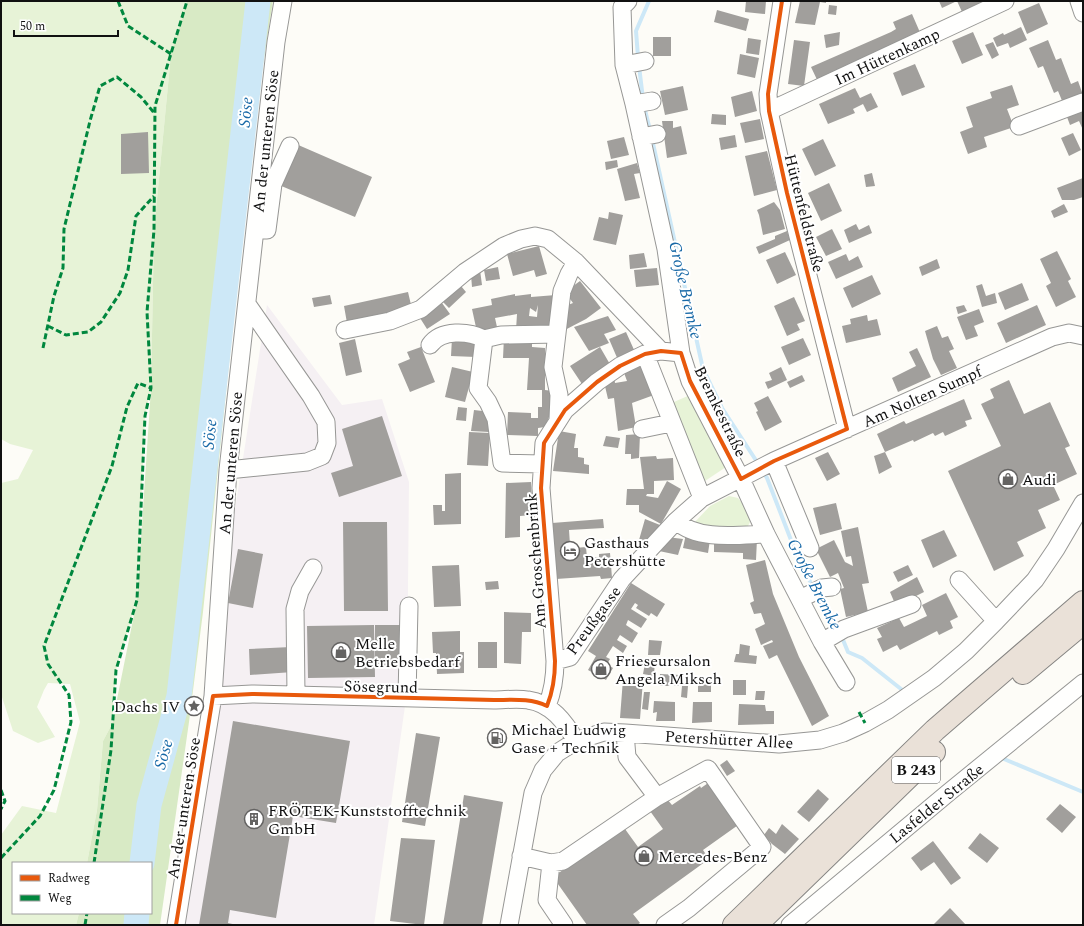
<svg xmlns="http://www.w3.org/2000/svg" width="1084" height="926" font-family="Spectral,serif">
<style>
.industrial{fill:#f5f0f3}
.green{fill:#e7f3d7}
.forest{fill:#d8eac5}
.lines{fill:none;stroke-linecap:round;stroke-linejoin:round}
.stream{stroke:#cde8f7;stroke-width:4}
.river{stroke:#cde8f7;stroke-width:25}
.building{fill:#a19f9c;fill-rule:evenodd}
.minor-casing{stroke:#979795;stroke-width:19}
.highway-casing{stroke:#858482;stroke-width:24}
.minor{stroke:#fffffe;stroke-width:17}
.highway{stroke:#eae1d8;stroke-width:22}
.quiet{stroke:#00873e;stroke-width:3;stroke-dasharray:6 3;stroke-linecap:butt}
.cycleway-casing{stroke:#fff;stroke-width:6}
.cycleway{stroke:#e8590c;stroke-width:4}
.labels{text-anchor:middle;stroke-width:4;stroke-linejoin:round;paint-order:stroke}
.shield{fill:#fff;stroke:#585858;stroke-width:1}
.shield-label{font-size:15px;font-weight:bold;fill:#111}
.street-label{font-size:16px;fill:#111;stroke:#fff}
.poi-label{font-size:16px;fill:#111;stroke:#fff;text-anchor:start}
.water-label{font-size:17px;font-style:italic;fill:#1768a6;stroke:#fff}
</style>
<rect width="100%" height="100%" fill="#fdfcf7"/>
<path class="industrial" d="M267,305L342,405L382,399L409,482L407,692L374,925H170Z"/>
<path class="green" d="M1,1H187L171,54L154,230L151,388L145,417L137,600L116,670L112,724L103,741L97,810L87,863H13V913H79L76,925H1V835L22,806L56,813L80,722L70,684L48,683L44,690L37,707L55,737L38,743L13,731L1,694V483L18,479L33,450L10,444L1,439Z
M690,395L726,467L699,485L667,405Z
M729,496L738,498L753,516L747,528L706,532L694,523L710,506Z"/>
<path class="forest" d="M187,1H273L255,115L203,612L189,722L160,925H76L79,913H151V863H87L97,810L103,741L112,724L137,600L151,388L154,230L171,54Z"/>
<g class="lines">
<path class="stream" d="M638,57L636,31L649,1
M639,66L643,99
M644,106L650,130
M652,139L703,369L722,408L759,465
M763,471L767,478L791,540L813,588
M817,596L837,629
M841,635L848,652L862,658L901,689
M1004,759L1083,792"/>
<path class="river" d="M142,863L149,805L179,696L258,1
M136,925L137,913"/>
</g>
<path class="building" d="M746,1H766L765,14L745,12Z
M800,1H826V3L820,2L815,25L795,23Z
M939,1H984L985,3L963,14L957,1L942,8Z
M1039,3L1048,24L1027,34L1018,12Z
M829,5L837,6L836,15L828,14Z
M717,10L749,19L746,31L714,22Z
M912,14L922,37L820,86L811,67L891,32L896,29L893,22Z
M1021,27L1027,40L1010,48L1008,43L997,47L993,38L1003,33L1004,35Z
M840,32L839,45L826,48L824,35Z
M973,32L983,55L962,64L952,41Z
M653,37H671V56H653Z
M748,38L761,40L759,55L746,53Z
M794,40L810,42L804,86L788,84Z
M1048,40L1056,60L1061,58L1071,84L1078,81L1083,95L1063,103L1058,91L1054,93L1043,66L1038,68L1029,48Z
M993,42L999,55L992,59L985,45Z
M740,54L759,58L755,78L737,74Z
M915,64L925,87L902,96L893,73Z
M1012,85L1019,105L1007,109L1014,127L984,137L987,147L968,154L960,132L973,127L966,107L992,98L990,92Z
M683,86L688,110L665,115L660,91Z
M855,88L860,98L871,93L878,107L867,112L863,104L853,109L855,113L828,124L819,104Z
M752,91L757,111L735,117L731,97Z
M1083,110V130L1079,121L1070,125L1067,117Z
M712,114L726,115V125L711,124Z
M760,119L764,139L745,143L740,123Z
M662,121H673V128L681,126L687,154L667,158Z
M148,132L149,173L121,174V134Z
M1073,133L1081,150L1069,156L1061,138Z
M735,135L737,147L721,150L719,138Z
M624,137L629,155L611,159L607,141Z
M823,139L836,166L815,176L802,149Z
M296,144L372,177L355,217L279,185Z
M767,151L777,190L754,196L745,156Z
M617,160L618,167L606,170L605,162Z
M637,163L640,173L634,174L640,198L625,201L617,169Z
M872,173L875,186L866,187L864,175Z
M1083,178V197L1074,200H1062L1057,188Z
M829,183L842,211L821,221L808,193Z
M774,202L780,210L785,229L763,235L759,215L757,210Z
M1064,204L1068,212L1054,218L1051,211Z
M609,212L623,215L616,245L593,240L599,217L608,219Z
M856,224L859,230L869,225L872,233L849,243L844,230Z
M832,229L842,249L826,256L816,237Z
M787,231L790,240L759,254L756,247L775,239V236Z
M539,246L547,274L536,277L534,270L513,276L507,254Z
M1057,251L1071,279L1068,281L1076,297L1056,307L1046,286L1051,283L1040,259Z
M785,252L796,275L777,284L766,260Z
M644,253L647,267L630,269L629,255Z
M846,254L849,261L858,256L863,267L836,279L828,262Z
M937,259L940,268L922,276L919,267Z
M498,267L500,279L486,281L484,270Z
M657,268L659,285L636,287L634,270Z
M480,270L482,285L472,287L471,275Z
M872,275L881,294L852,308L843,288Z
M580,281L601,308L586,319L561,332L563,307L573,303L565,292Z
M1022,283L1029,300L1005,310L998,293Z
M982,284L986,296L995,293L997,303L982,307L976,286Z
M461,286L466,292L449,308L443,302Z
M408,292L412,309L347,323L344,306Z
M515,294V296L531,294V297L556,295L553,330H516L517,314L495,318L497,327L477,332L472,309L492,305L491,299ZM538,305L537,317L529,316L530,308L536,312Z
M330,295L332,304L314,307L312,298Z
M794,297L805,321L797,324L800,330L787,336L774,306Z
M442,303L450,314L427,329L420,318Z
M964,305L967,311L958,314L956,307Z
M1037,305L1046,325L1006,343L997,323Z
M979,309L984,322L974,326L978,336L966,340L957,317Z
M867,315L868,321L877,319L881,335L846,343L842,326L851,324L850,319Z
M608,316L616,330L604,334L609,343L589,351L574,327Z
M937,326L942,338L948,336L954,349L949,351L957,368L941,375L933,359L925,331Z
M626,332L635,352L618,360L609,339Z
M504,337H532V347L545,348V390L553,391V407L545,427L538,428V436L507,435L508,412L531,413V418H538V407H542V390H527L529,358H503Z
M452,338L477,339L476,357L451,356Z
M803,338L811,355L789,365L781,347Z
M355,339L362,372L346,376L339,343Z
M421,347L435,382L410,392L398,364L410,359L407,352Z
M600,347L611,366L582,384L570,366Z
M917,348L931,377L898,392L892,378L916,366L909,352Z
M642,363L654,395L632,403L636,427L618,431L614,398L608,399L604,382L614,376L615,383L627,381L623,370Z
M452,367L473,372L465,402L445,397Z
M781,367L787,380L768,389L765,382L772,380L769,373Z
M802,375L805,381L790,388L787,382Z
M1009,380L1024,414L1050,402L1070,446L1065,448L1077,474L1053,485L1060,500L1038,510L1046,528L1017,542L1024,556L994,571L948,471L1001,446L981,404L994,398L990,389Z
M768,396L782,422L765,431L756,412L758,411L754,403Z
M964,399L972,419L965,421L967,426L945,436L943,432L935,436L933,433L914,442L913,440L885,452L877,434L904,421L906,424Z
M458,407L467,408L466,421L456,420Z
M474,410L491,412L489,432L471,431Z
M382,416L402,476L339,497L331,473L353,466L342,429Z
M559,431L576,434L574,448H578V457L584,458V464L589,465V474L553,471Z
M469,432L490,433L488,466L467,465Z
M640,434L639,458L631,459V454H625L626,435Z
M606,436L620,438L618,448L603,446Z
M828,452L840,474L827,481L815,458Z
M885,452L892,467L879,474L874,456Z
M656,456L657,459L673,458L674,480L654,481V494H647L646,496L658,498L667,481L681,489L661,524L639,512V505H626L627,489H644L640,457Z
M461,473V524L434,525L433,505H442V511H445V474Z
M531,482L533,515L520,516V537L505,538L506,483Z
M836,503L842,529L820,535L813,508Z
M603,519L604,528L569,530L570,545L575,544V548L586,547L587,558L599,557V554L610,553L612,578L601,579L600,576L556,579L552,523Z
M645,519L660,525L648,545L639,540Z
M343,522H387L388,611H344Z
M858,527L869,583L862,584L868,612L846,617L840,589L844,588L838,573L830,577L816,549L834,540L845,562L853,566L851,556L846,557L841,531Z
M944,530L957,556L933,568L921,540Z
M686,534L710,540L708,553L683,548Z
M667,537L683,539L678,555L659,551Z
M714,538L757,539L756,560L743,559V553L714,552Z
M238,549L263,554L253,608L228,603Z
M765,560L773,594L799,657L829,716L812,726L777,655L769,659L763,646L773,642L772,640L761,645L755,629L765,624L761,613L754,614L750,603L754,601L746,565Z
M459,565L461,606L434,607L432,566Z
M908,565L913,575L898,582L893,572Z
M917,577L924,592L896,606L890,592Z
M498,581L499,589L486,590L485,582Z
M631,583L665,604L657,617L651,613L649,616L636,608L638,605L635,603L631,609L647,619L641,628L628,620L626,625L638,633L632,643L620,635L617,640L627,646L623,653L613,646L606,657L610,659L607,664L613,668L606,680L588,670L596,656L588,651Z
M946,593L958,617L950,621L953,628L939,635L937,631L900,650L897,645L883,652L877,639L882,637L877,628L899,618L904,627L927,616L922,605Z
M504,612L531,613V632H522L521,664L504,663Z
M374,625L375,677L308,678L307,626Z
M375,625H400L401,667H375Z
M460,631V652H464V673L437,674L436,653H433L432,632Z
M649,640L662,641L660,655H648Z
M478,642H497V668H478Z
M740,644L750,646L749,655L757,656L756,664L734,662L736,654H739Z
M291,647L293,672L250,675L249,649Z
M646,658L655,659L654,676L643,674Z
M660,674L680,675L679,686H659Z
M623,679L643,680L640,719L620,718Z
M698,679H711V692H698Z
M733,680H746V695H733Z
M682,686H688L687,698L681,697Z
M756,691H765L764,700H755Z
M644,692H650L648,710L642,709Z
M654,701L675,702V721H656L657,712L653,713Z
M693,702H712V722L692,723Z
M739,704L765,705L766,711H774V724L738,725Z
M233,721L350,741L336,823L293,816L276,918L230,910L228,923L237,925H199Z
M416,733L440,737L425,826L402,822Z
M727,760L735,771L727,776L720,765Z
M711,781L741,823L703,850L709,859L633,914L640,923L637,925H587L553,877L591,850L592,852L625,829L638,847L663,829L650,811L667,799L672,805L700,786L701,788Z
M818,789L829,799L809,822L797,812Z
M464,795L503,802L482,925H443Z
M1060,804L1076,817L1062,833L1046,819Z
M782,824L799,839L785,854L772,844L764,835L769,828L776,834Z
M980,833L999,848L987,863L968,848Z
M401,838L435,840L424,925L390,921Z
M933,841L961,878L951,885L934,862L921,871L911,858Z
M950,908L966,925H933Z"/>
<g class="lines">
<defs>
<path id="minor" d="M628,1L622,7L624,65L634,104L666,249L681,353L690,381L741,479L766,534L822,642L846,682
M782,1L768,94L769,111L787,193L847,429
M1079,1L1083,13
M624,65L645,61
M634,104L652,101
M769,111L1005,1
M1019,126L1083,102
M641,137L657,134
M259,230H267L273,184L290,146
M345,330L390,321L421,309L465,272L504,246L521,239L535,236L548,239L576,262L661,351
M430,345C441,329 469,331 484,339
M645,354L702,498
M558,419L559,395L553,367L562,291L569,274L576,262
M642,429L671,423
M774,461L810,548
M542,464L502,463L496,419L488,402L478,388L484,339L501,335L557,334
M228,470L307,462L322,456L327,443L326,422L311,396L247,304
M676,521C698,541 738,535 766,534
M959,580L996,621
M800,599L822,588L832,587
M822,642L844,629L912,604
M555,661L570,657L622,579L676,521L702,498L774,461L1052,337L1069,333L1083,336
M296,695L295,609L300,591L313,568
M213,696L252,694L494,700C505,700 517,698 528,700C551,703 565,722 576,741
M407,698L409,606
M547,706C553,691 555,677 555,661L541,488L544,443L565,410L597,382L620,366L645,354L661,351L681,353
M657,797L708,769L762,847L689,908L665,925
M521,856L551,863L563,861L657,797L627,757L625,733
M551,863L547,900L564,925
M176,925L213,696L228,470L276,42L283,1
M509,925L533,793L543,770L557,753L576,741L604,732L625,733L779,744L820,740L843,733L865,723L888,710L934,678L966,651L996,621L1035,580L1056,549L1083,503
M790,925L948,793L1083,683"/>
<path id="highway" d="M1023,673L1083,623
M734,925L935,730L1083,602
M756,925L934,752"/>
</defs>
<use href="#minor" class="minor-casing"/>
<use href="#highway" class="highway-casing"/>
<use href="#minor" class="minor"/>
<use href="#highway" class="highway"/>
<path class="quiet" d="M118,1L128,26L171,54
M48,326L66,335L88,332L101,322L120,293L128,270L136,216L154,196
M43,348L54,296L63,268L64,229L90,121L100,86L117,77L141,97L155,114
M859,712L865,723
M1,790L5,801L1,809
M1,858L40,816L54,790L71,722L69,695L48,664L44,646L112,466L127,407L138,383L151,388
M94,863L111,750L116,670L137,600L145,416L151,388L147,312L154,230L155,106L187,1
M85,925L87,913"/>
<defs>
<path id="cycleway" d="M176,925L213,696L252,694L494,700C513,700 530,698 547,706C553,691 555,677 555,661L541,488L544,443L565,410L597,382L620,366L645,354L661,351L681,353L690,381L741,479L774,461L847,429L787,193L769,111L768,94L782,1"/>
</defs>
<use href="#cycleway" class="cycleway-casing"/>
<use href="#cycleway" class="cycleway"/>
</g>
<defs>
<symbol id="shop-ring" viewBox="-11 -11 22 22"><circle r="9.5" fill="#fff" stroke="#646362" stroke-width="1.5"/><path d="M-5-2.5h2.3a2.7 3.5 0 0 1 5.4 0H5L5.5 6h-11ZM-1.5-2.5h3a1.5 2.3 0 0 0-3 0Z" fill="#646362"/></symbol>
<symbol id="hotel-ring" viewBox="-11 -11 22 22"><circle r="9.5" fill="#fff" stroke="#646362" stroke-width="1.5"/><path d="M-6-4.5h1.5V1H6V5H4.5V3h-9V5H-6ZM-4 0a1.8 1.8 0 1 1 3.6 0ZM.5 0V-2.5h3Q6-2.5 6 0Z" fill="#646362"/></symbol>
<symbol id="sight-ring" viewBox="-11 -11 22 22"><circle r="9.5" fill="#fff" stroke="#646362" stroke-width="1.5"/><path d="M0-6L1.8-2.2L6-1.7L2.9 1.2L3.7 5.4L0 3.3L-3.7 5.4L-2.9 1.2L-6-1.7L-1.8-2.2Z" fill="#646362"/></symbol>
<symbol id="fuel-ring" viewBox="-11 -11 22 22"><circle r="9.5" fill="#fff" stroke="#646362" stroke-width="1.5"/><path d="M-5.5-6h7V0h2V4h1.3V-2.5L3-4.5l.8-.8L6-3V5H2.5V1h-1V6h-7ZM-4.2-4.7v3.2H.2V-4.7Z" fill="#646362"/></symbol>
<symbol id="building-ring" viewBox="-11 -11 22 22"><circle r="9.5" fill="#fff" stroke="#646362" stroke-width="1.5"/><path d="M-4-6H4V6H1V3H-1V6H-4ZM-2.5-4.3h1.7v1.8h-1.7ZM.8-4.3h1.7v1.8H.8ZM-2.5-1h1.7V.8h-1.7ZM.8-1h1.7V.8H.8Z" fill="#646362"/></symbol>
</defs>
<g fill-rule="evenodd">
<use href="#shop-ring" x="997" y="468" width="22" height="22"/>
<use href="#hotel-ring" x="559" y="540" width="22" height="22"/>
<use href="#shop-ring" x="330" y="641" width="22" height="22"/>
<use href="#shop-ring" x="590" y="658" width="22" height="22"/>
<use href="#sight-ring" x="183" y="695" width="22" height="22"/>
<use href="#fuel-ring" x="486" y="727" width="22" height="22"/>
<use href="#building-ring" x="243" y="808" width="22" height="22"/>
<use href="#shop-ring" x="633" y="845" width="22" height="22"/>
</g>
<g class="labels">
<rect class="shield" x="892" y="757" width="48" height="26" rx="3"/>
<g class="shield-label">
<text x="916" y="775">B 243</text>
</g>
<g class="street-label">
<text transform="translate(887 56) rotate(-25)" y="6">Im Hüttenkamp</text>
<text transform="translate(265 141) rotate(-84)" y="6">An der unteren Söse</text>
<text transform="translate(805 213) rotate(76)" y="6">Hüttenfeldstraße</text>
<text transform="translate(922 396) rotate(-24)" y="6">Am Nolten Sumpf</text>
<text transform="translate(721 411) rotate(64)" y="6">Bremkestraße</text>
<text transform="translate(230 463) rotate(-85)" y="6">An der unteren Söse</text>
<text transform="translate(535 561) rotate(-94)" y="6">Am Groschenbrink</text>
<text transform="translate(593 620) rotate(-54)" y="6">Preußgasse</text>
<text transform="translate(381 686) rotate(1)" y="6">Sösegrund</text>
<text transform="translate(729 739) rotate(3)" y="6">Petershütter Allee</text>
<text transform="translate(936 803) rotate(-39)" y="6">Lasfelder Straße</text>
<text transform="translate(183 808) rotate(-81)" y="6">An der unteren Söse</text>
</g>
<g class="poi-label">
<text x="1022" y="485">Audi</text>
<text x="584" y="548">Gasthaus<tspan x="584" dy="18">Petershütte</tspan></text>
<text x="355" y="649">Melle<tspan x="355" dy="18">Betriebsbedarf</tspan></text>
<text x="615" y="666">Frieseursalon<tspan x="615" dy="18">Angela Miksch</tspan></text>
<text x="180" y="712" text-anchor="end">Dachs IV</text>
<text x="511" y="735">Michael Ludwig<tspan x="511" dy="18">Gase + Technik</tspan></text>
<text x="268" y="816">FRÖTEK-Kunststofftechnik<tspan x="268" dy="18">GmbH</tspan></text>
<text x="658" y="862">Mercedes-Benz</text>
</g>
<g class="water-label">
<text transform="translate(245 112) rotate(-84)" y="6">Söse</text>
<text transform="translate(686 290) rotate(77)" y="6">Große Bremke</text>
<text transform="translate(209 434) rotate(-84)" y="6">Söse</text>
<text transform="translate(815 584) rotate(63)" y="6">Große Bremke</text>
<text transform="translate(163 754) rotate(-74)" y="6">Söse</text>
</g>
</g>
<rect width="1084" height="926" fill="none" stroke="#111111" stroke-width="4"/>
<rect x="12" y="862" width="140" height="52" fill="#ffffff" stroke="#a0a0a0"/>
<rect x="20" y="875" width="20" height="6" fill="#e8590c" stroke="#a0a0a0"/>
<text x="48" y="882" font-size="12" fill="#111111">Radweg</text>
<rect x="20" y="895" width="20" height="6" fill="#00873e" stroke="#a0a0a0"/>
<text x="48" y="902" font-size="12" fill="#111111">Weg</text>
<path d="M14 30v6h104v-6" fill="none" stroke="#111111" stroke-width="2"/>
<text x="20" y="30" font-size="12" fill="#111111" stroke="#ffffff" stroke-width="3" paint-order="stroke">50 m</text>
</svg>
